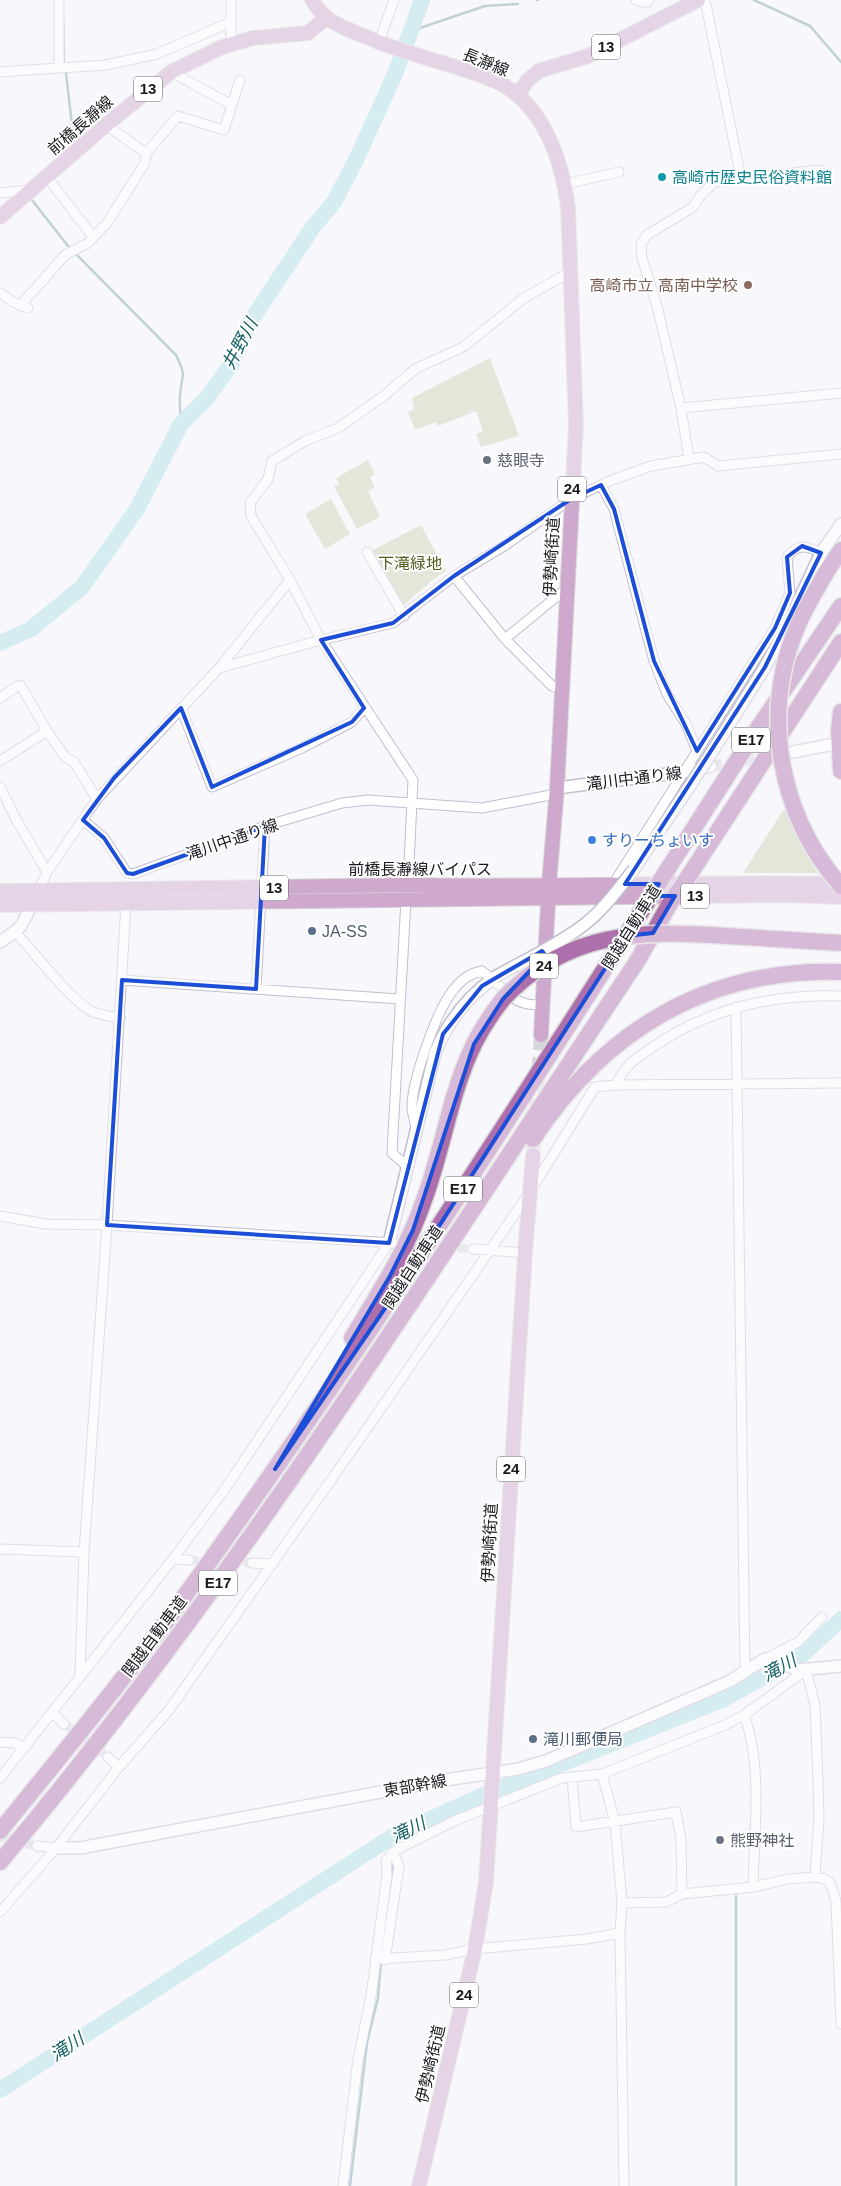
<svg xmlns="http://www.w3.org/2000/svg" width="841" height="2186" font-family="Helvetica,'Noto Sans JP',sans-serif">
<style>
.green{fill:#cbd2b0}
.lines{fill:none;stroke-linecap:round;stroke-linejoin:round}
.stream{stroke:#7fa5aa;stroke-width:2.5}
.river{stroke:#aae1e5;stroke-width:16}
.minor-tunnel{stroke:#d7d7db;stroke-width:9;stroke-dasharray:9 4.5;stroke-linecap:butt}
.tertiary-tunnel{stroke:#d7d7db;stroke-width:11;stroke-dasharray:11 5.5;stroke-linecap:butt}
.primary-tunnel{stroke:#d7d7db;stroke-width:14;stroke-dasharray:14 7;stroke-linecap:butt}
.minor-casing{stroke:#c1bed1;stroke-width:11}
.tertiary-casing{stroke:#c1bed1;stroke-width:14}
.primary-casing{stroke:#d6d6d7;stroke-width:16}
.motorway-casing{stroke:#d6d6d7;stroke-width:19}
.minor{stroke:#fff;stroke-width:9}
.tertiary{stroke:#fff;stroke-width:11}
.primary{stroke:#cea9cd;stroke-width:14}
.motorway{stroke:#ae70ac;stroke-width:16}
.tertiary-bridge-casing{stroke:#c1bed1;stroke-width:14;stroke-linecap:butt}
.motorway-bridge-casing{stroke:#d6d6d7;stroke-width:19;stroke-linecap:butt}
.tertiary-bridge{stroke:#fff;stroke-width:11}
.motorway-bridge{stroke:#ae70ac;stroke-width:16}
.marked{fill:none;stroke:#1d4ed8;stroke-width:4;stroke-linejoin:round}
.culture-dot{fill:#0f9aa8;stroke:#fff;stroke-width:2}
.education-dot{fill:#8d6e63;stroke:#fff;stroke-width:2}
.worship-dot{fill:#6b7280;stroke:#fff;stroke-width:2}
.shop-dot{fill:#3f7fe0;stroke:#fff;stroke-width:2}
.service-dot{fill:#5c6f8a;stroke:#fff;stroke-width:2}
.labels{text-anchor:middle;stroke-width:4;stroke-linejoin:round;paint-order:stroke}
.shield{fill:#fff;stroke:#5f5e63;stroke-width:1}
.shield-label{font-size:15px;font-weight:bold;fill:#1a1920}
.street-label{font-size:16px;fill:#1a1920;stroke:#fff}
.culture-label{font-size:16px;fill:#0d838f;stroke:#fff;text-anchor:start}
.education-label{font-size:16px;fill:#785e54;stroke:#fff;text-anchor:end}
.worship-label{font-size:16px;fill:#5b616d;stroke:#fff;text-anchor:start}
.park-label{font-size:16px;fill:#515b1c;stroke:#fff}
.shop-label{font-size:16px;fill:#366cbe;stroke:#fff;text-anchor:start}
.service-label{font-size:16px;fill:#4e5e75;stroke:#fff;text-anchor:start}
.water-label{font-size:18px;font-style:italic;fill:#176065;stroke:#fff}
</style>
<rect width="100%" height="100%" fill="#f8f8fc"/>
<path class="green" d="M490,358L519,436L481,447L476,434L483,431L476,411L438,426L436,422L415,430L408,412L414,409L412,398Z
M368,460L375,474L370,477L375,487L368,491L380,517L357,529L334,486L339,484L336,478Z
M331,499L350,534L325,549L305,514Z
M421,525L446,571L435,578L404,605L371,551Z
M784,809L803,849L818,873H743Z"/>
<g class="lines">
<path class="stream" d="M537,0H538
M754,0L810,26L841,62
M63,21L64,61
M411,31L485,6L518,4
M66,73L74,143
M32,200L68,246L176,355C187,377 182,373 180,395C179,404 181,414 181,424
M398,1845L402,1832
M391,1877L394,1860
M382,1951L390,1885
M350,2186L367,2043L378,1998L381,1962
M736,2186V1896"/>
<path class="river" d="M0,643L31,629L82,587L137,509L181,424L207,398L232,363L250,322L313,227L334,202L355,162L395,74L422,0
M0,2090L393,1836L481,1796L724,1699L800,1657L841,1619"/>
<path class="minor-tunnel" d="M404,1244L473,1249
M189,1560L252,1563
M64,1724L108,1757
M0,1838L37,1846"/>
<path class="tertiary-tunnel" d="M711,766L769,756"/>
<path class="primary-tunnel" d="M533,1155L541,1035"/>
<defs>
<path id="minor" d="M636,0L646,3L649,0
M705,0L741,178
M231,22V44
M379,42L394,0
M59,68L105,65L157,54L231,22V0
M0,72L59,68V0
M171,72L232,105
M146,153L178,116L224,130L240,80
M47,177L93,237
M565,184L619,172
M0,193L30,190
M0,293L13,302L28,308
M20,306L65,255L88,243L107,223L145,163L146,153L106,125
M681,408L841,393
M689,459L681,408L657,306L642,258L641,244L647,235L693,207L701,195L714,182L820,170
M601,485L614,509L654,661L667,694L686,724L697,751
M367,552L404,616
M454,576L505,639L552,686L561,688
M505,639L567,588
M219,668L290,580
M0,698L19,685L21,686L47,731L65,757L74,762L97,799
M181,708L212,787L302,748L352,722L364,708
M0,761L47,731
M0,787L17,821L47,872
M83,820L104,838L127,873L133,874L265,826L342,803L368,800L482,808L556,794
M617,878L775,628L790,593L787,557C798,543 807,546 821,553
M408,885L413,780L321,640L290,580L251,516L250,503L268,479L272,461L305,441L338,428L385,395L415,369L463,347L524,298L570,272
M37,894L47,872L97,799L219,668L321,640L393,623L454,576L504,546L571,499L612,480L651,466L704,457L718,466L841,454
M406,900L392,1153L407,1166
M16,933C34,952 72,1002 93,1012C102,1015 111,1017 120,1018
M122,980L399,999
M496,983L502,988
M256,989L265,826
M511,996C521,1004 529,1005 542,1005
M736,1007L745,1673
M616,1085C625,1064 637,1058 656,1045C712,1007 774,994 841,996
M416,1128C415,1122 413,1115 412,1109C411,1083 437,1009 454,989C462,979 470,973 482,971L488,976
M0,1216L46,1224L107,1225L393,1243
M473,1249L525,1253
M0,1549L84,1552
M173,1559L189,1560
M252,1563L273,1564
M765,1659L798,1642L822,1617
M80,1676L84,1552L107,1225L126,903
M52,1713L64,1724
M744,1715C763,1765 754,1834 753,1887
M0,1742L15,1743L24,1748
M108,1757L119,1767
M602,1774L615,1822L622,1903L620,1933L624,2186
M572,1777L576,1827L676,1812L681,1839L682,1894
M0,1778L173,1559L225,1489L389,1243
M37,1846L56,1848
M622,1903L666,1902L682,1894L753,1887L788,1879L815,1877L825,1879L830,1883L836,1901L841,2024
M0,1912L56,1848L119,1767L169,1710L362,1436L530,1192L595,1087L616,1085L841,1083
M375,1959L445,1955L475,1949L587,1939L620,1933
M385,1960L399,1866L393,1852
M343,2186L358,2059L371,1996L387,1875L386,1860L398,1849L454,1821L562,1778L602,1774L725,1725L744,1715L806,1670L815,1705L818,1781L819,1818L815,1877"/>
<path id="tertiary" d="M793,752L829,745
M710,755L765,667L783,634L821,553L841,524
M557,788L683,772L711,766
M634,869L693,781
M0,942C21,928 21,929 31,905
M389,1243L435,1053C448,1021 467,997 495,977
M56,1848H80L445,1780L518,1769L546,1761L730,1681L765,1659L774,1660L798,1670L841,1666"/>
<path id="primary" d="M312,0C316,6 321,13 327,18C339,27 357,33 371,39C411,56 455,64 495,81C543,102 562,160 568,208L576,425L557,788L549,884L541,1035
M517,95L528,80L539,71L588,56L698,0
M0,217L106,125L171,72L222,47L253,38L308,33L326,18
M0,891L408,885C552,888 697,881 841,884
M0,905L779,895L841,897
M419,2186L475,1949L486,1882L525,1253L533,1155"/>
<path id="motorway" d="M827,571L841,550
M841,712L839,731L841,771
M690,874L841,642
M664,875L754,734L841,606
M533,1139C605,1030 708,968 841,972
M352,1338C379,1293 407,1250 424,1200C443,1149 450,1093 474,1044C482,1028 492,1013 503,999
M0,1831C59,1758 120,1685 176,1608C342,1380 495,1142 646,904
M0,1862C238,1580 433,1267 638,960L669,905"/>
</defs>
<use href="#minor" class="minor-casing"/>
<use href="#tertiary" class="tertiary-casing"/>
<use href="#primary" class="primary-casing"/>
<use href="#motorway" class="motorway-casing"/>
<use href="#minor" class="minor"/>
<use href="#tertiary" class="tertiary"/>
<use href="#primary" class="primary"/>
<use href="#motorway" class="motorway"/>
<defs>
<path id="tertiary-bridge" d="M693,781L710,755
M495,977C525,960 558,945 585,924C604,909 619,888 634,869"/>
<path id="motorway-bridge" d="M827,571C817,589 806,606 798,625C760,713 779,815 841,886
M646,904L664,875
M669,905L690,874
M503,999C567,931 640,930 727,936C765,938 803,941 841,943"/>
</defs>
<use href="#tertiary-bridge" class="tertiary-bridge-casing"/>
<use href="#motorway-bridge" class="motorway-bridge-casing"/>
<use href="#tertiary-bridge" class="tertiary-bridge"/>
<use href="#motorway-bridge" class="motorway-bridge"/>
</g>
<path d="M0 0H841V2186H0ZM601,485L614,509L654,661L697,751L775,628L790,593L787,557L802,546L821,553L765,667L625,884H659L651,896H675L653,933L626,936L405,1279L275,1469L390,1276L413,1230L474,1044L503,999L545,955L542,951L482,986L443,1034L389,1243L107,1225L122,980L256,989L265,826L133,874L127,873L104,838L83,820L114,778L181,708L212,787L352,722L364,708L321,640L393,623L454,576L571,499Z" fill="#f8f8fc" fill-opacity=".55" fill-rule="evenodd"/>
<path class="marked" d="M601,485L614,509L654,661L697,751L775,628L790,593L787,557L802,546L821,553L765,667L625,884H659L651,896H675L653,933L626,936L405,1279L275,1469L390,1276L413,1230L474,1044L503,999L545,955L542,951L482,986L443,1034L389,1243L107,1225L122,980L256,989L265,826L133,874L127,873L104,838L83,820L114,778L181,708L212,787L352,722L364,708L321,640L393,623L454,576L571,499Z"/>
<circle class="culture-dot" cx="662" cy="177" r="5"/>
<circle class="education-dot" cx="748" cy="285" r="5"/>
<g class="worship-dot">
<circle cx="487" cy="460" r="5"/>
<circle cx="720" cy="1840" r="5"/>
</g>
<circle class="shop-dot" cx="592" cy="840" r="5"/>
<g class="service-dot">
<circle cx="312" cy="931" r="5"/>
<circle cx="533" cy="1739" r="5"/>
</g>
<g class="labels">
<g class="shield">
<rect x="592" y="34.5" width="28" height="25" rx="4"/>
<rect x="134" y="76.5" width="28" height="25" rx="4"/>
<rect x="558" y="476.5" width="28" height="25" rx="4"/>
<rect x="732" y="727.5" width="38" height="25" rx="4"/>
<rect x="260" y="875.5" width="28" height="25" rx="4"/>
<rect x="681" y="883.5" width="28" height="25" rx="4"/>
<rect x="530" y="953.5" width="28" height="25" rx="4"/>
<rect x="444" y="1176.5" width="38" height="25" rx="4"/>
<rect x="497" y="1456.5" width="28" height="25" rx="4"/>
<rect x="199" y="1570.5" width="38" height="25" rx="4"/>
<rect x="450" y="1982.5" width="28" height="25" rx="4"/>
</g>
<g class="shield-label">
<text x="606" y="52">13</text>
<text x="148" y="94">13</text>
<text x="572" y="494">24</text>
<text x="751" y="745">E17</text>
<text x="274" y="893">13</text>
<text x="695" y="901">13</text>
<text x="544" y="971">24</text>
<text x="463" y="1194">E17</text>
<text x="511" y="1474">24</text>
<text x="218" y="1588">E17</text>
<text x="464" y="2000">24</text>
</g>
<g class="street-label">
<text transform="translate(486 62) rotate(22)" y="6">長瀞線</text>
<text transform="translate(80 125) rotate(-41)" y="6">前橋長瀞線</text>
<text transform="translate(551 557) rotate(-87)" y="6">伊勢崎街道</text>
<text transform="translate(634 778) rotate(-7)" y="6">滝川中通り線</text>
<text transform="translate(232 839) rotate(-19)" y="6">滝川中通り線</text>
<text x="420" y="875">前橋長瀞線バイパス</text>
<text transform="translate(631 927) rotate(-58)" y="6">関越自動車道</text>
<text transform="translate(412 1267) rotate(-57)" y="6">関越自動車道</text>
<text transform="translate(489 1543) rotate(-87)" y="6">伊勢崎街道</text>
<text transform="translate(154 1636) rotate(-53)" y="6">関越自動車道</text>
<text transform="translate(415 1785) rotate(-10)" y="6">東部幹線</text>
<text transform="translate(430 2064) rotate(-77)" y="6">伊勢崎街道</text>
</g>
<g class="culture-label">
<text x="672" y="183">高崎市歴史民俗資料館</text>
</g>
<g class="education-label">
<text x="738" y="291">高崎市立 高南中学校</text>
</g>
<g class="worship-label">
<text x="497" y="466">慈眼寺</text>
<text x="730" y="1846">熊野神社</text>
</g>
<g class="park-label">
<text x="410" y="569">下滝緑地</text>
</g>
<g class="shop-label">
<text x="602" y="846">すりーちょいす</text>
</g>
<g class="service-label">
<text x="322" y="937">JA-SS</text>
<text x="543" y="1745">滝川郵便局</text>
</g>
<g class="water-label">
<text transform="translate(240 344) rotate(-62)" y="6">井野川</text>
<text transform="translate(779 1668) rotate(-29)" y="6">滝川</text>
<text transform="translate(408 1830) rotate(-26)" y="6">滝川</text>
<text transform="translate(67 2047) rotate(-33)" y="6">滝川</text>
</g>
</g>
</svg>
